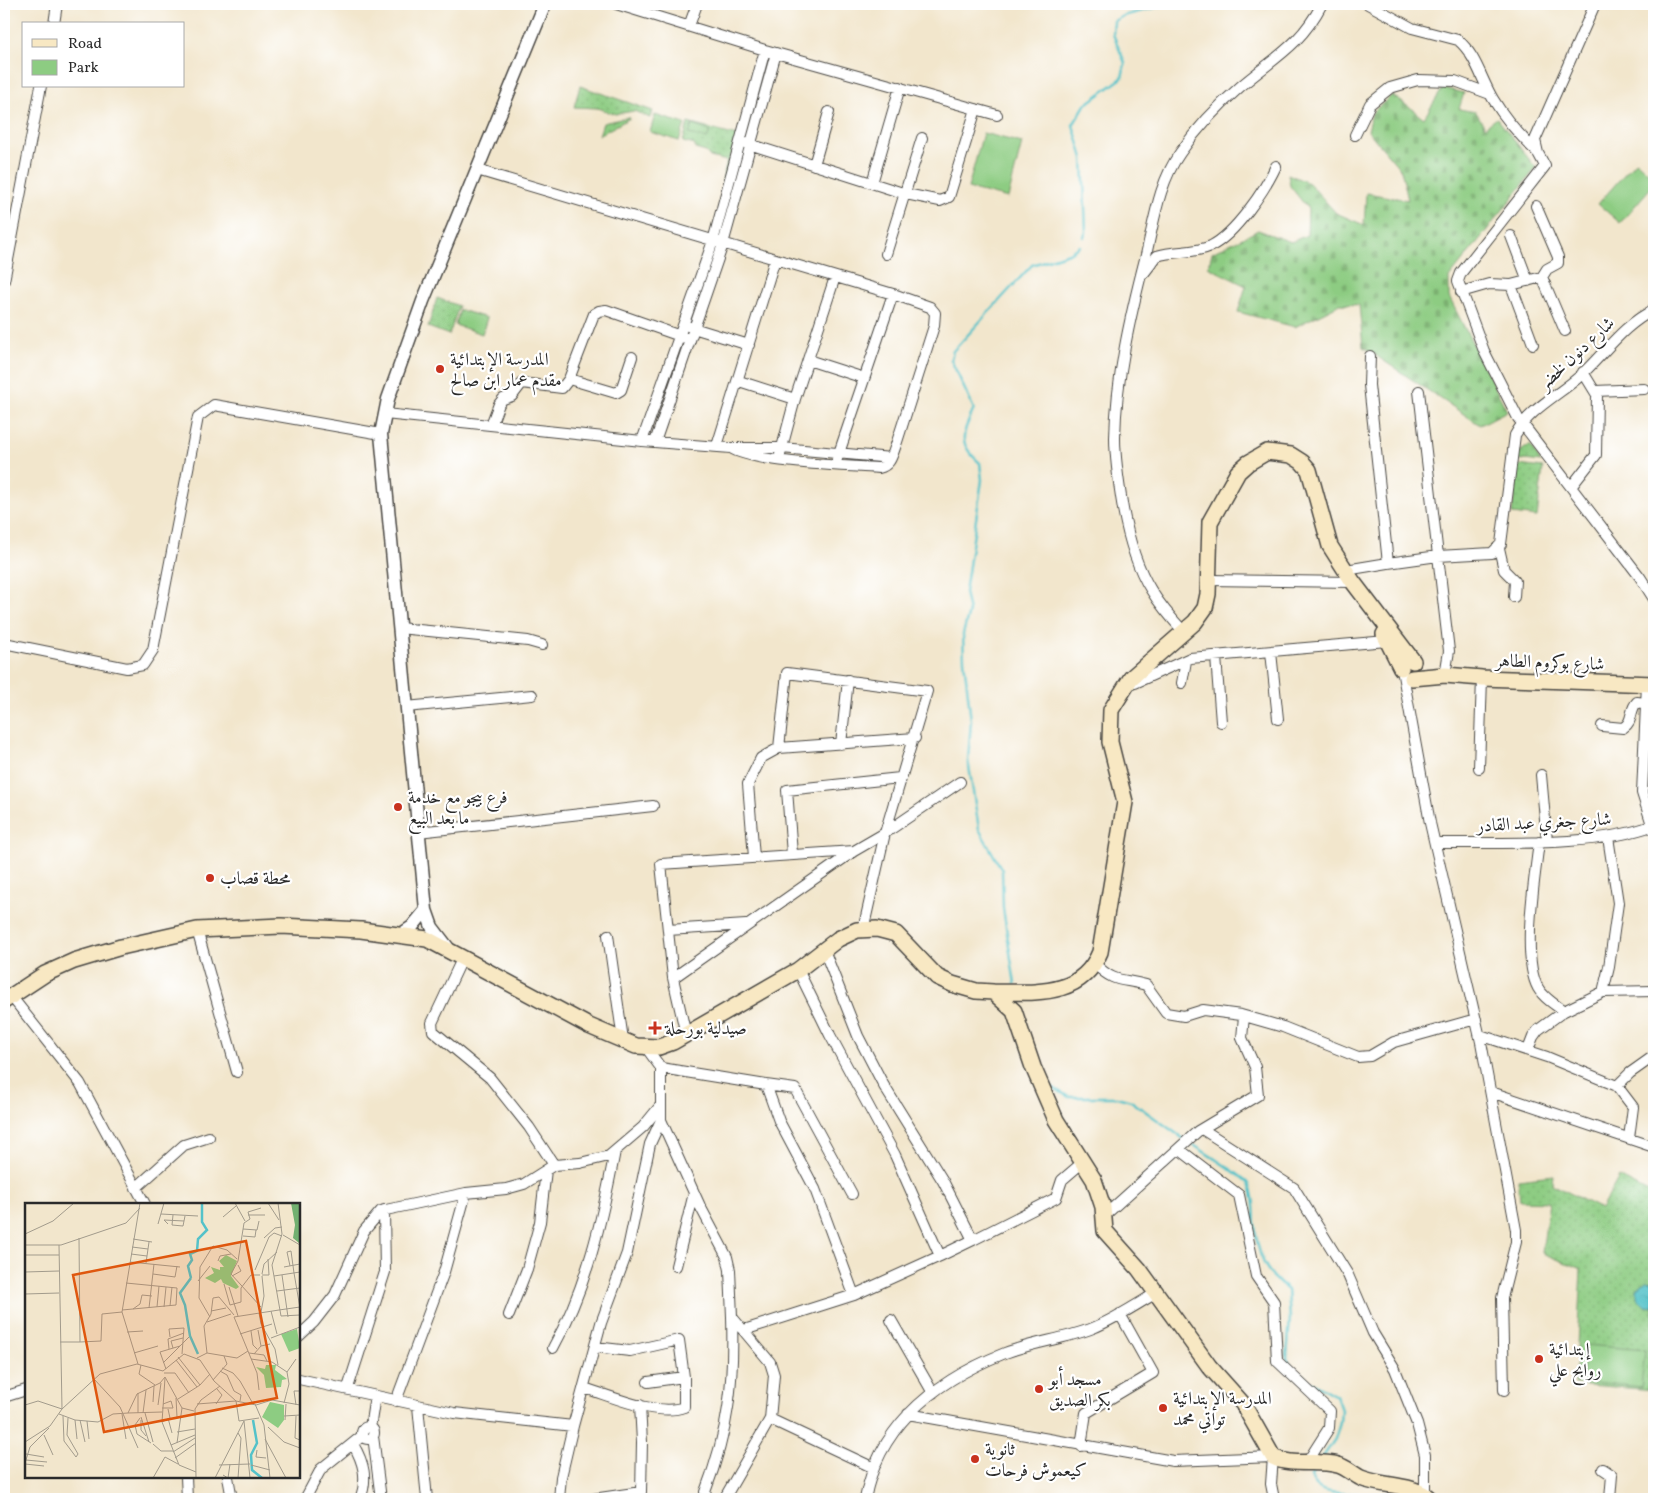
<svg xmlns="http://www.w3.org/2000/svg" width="1658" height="1503" font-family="Vollkorn,Amiri,serif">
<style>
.green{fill:url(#green-dots);stroke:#5c7c56}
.cemetery{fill:url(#cemetery-stones);stroke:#5c7c56}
.pitch{fill:#8dcc82;stroke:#5c7c56}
.water{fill:url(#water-ripples);stroke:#40767a}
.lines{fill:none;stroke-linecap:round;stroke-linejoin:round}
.stream{stroke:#54c2c9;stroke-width:2.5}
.minor-casing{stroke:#494743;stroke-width:12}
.tertiary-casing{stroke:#494743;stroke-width:15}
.secondary-casing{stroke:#494743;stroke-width:18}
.minor{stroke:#fff;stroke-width:10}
.tertiary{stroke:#fff;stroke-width:12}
.secondary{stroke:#f8e8c3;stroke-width:15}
.poi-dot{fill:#c8321e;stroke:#fff;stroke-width:2}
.labels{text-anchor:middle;stroke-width:4.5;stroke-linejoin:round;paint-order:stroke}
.street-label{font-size:18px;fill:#2b2b2b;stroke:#fff}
.poi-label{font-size:18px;fill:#2b2b2b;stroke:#fff;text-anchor:start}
.inset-river{fill:none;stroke:#54c2c9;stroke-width:2.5}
.inset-road{fill:none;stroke:#a29b8c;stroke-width:1}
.view{fill:#df570e;fill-opacity:0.15;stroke:#df570e;stroke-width:2.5}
.inset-edge{fill:none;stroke:#2b2b2b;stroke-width:2.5}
</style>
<defs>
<pattern id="green-dots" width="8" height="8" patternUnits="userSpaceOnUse" patternTransform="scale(1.25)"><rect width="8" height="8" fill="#8dcc82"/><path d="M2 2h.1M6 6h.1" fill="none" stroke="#7aaf70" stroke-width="1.8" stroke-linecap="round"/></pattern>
<pattern id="cemetery-stones" width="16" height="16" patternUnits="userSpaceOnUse" patternTransform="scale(1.25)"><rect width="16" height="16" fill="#8dcc82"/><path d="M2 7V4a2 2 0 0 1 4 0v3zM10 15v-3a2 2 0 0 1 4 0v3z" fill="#7aaf70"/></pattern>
<pattern id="water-ripples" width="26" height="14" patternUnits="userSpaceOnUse" patternTransform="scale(1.25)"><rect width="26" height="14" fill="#54c2c9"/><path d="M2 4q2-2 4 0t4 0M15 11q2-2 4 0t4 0" fill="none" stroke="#469ea3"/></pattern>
</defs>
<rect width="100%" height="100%" fill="#fff"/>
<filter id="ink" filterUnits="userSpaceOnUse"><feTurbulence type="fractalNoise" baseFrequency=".02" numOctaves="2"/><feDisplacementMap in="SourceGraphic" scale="10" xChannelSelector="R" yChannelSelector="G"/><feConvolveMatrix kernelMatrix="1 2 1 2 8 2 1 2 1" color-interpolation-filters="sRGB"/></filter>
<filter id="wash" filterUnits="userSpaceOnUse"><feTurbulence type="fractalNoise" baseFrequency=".0096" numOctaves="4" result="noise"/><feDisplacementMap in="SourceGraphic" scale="20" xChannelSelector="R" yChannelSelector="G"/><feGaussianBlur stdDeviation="1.12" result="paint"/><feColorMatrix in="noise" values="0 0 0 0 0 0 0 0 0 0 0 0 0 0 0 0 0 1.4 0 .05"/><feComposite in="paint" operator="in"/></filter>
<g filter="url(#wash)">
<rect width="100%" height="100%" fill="#f2e6cc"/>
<path class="green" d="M580,86L653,111L650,118L634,111L615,114L597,108L574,107Z
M629,117L630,118L599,135L603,123Z
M688,123L737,136L724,181H722L727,161L710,157L706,152L695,149V145L683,142Z
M437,298L459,306L449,335L428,327Z
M1530,445L1541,462L1516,459V454Z
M1518,465L1543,468L1537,517L1512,514Z
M1553,1175L1552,1184L1601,1209L1619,1177L1654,1195V1390L1575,1384L1581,1269L1542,1253L1549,1202L1520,1201L1518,1179Z"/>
<path class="cemetery" d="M1443,88L1464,93L1459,109L1476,112L1485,127L1497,118L1536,168L1449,278V297L1507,411L1480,425L1363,347L1359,305L1340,304L1295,327L1238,312L1246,286L1208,267L1212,253C1227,244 1243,239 1258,230L1291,242L1307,235L1308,209L1290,186L1288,174L1309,183L1336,213L1364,225L1366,193L1408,200L1401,170L1368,131L1372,113L1392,95L1424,118Z"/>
<path class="pitch" d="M655,115L685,124L679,141L650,132Z
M692,125L710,131L707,139L689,134Z
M983,133L1022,143L1008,198L968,188Z
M1636,161L1654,178V184L1620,223L1598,204Z
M460,310L487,318L482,334L455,325Z
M1586,1345L1645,1350L1641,1387L1582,1381Z"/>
<path class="water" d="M1646,1281L1654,1282V1307L1645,1306L1637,1297V1289Z"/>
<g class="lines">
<path class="stream" d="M1084,237L1086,232L1083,158L1073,125L1085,105L1122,78L1125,63L1113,34L1114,21L1123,16L1169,4
M1015,984L1003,908L1002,870L979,829L968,760L971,721L964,660L963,634L969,612L965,592L982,480L980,463C957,443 962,435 974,409L951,360L953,351L1032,265L1069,253L1080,246
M1034,1048L1050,1086L1069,1097H1117L1131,1101L1184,1139
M1189,1142C1199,1149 1245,1177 1249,1184C1255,1197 1254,1210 1255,1225C1257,1254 1265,1274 1288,1290L1290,1318L1287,1358L1292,1369L1300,1375L1336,1396L1341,1410L1340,1423L1335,1439L1323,1457
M1316,1468L1311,1476C1317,1503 1355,1487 1377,1499"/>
</g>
</g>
<g filter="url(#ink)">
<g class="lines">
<defs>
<path id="minor" d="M616,4L765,50L997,115
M1368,4L1412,28L1458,40C1476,55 1481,79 1493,99C1505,119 1521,137 1538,153
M1595,4L1535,140L1538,153L1545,166L1461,273L1458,281L1484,351L1518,418L1640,577L1654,599
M54,24L57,4
M689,26L697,4
M1355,135L1370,104L1390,88L1418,80L1455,81L1490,94
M746,143L906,194L940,201L949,197L976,109
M814,165L829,112
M477,170L893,294L930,307L935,313L934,326L896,445C892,455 891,465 879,468C848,466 754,463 731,448
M872,183L900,87
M1511,236L1528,281
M886,254L922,138
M1144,273L1157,256C1174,250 1194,254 1211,246C1235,234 1265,190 1276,166
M1542,277L1565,331
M4,281L41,86
M1511,285L1533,344
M1461,292L1489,284L1511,285L1542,277L1547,269L1558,263V257L1536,206
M690,327L749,345
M1370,356L1369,385L1388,563L1438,556L1492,553L1501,544L1515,435C1529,409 1559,395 1580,376C1604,354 1624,324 1654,310
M808,360L864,378
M569,379L616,393L621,390L632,357
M739,381L795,399
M1419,391L1449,651L1445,675
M1595,391L1644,389
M385,414L642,441L731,448H782L891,458
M491,425L499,404L503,399L512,396L522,383L562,388L569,379L594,314L599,311L606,310L686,338
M642,441L713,241L765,50
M655,442L723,244L776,53
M717,446L775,259
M780,455L795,399L835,277
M837,459L893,294
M1571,487L1596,455L1597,395L1583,372
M1499,548L1504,570L1515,581L1514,597
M1346,570L1388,563
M1208,580L1353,582
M399,628L528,641L542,645
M1184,632C1172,619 1160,605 1151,590C1136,566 1128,536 1123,509C1119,485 1115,461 1115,438C1116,378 1130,317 1145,259C1154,223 1158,184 1180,153C1197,128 1218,106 1241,86C1275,57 1300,46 1322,4
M4,643L127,668L143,665L153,650L198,417L214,405L381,434
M1271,652L1278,719
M1216,657L1221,722
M1403,675L1430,823L1481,1042L1516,1230V1242L1502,1298L1504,1390
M1182,683L1186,661
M1127,684L1135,683L1190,658L1387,641
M1647,684L1642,793L1654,831
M406,707L532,695
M1602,726L1623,728C1634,721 1629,710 1637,702L1646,703
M841,744L848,680
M779,748L787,673L927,691L885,833L863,930
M1479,768L1482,678
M1541,775L1547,841
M418,832L653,806
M1539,842C1535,876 1521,958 1538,988C1543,997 1555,1005 1564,1011
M1435,843C1500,842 1594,848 1654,825
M792,854L787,790L900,778
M754,857L748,784L761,758L779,748L915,738
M197,930L237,1072
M668,930L746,925
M608,935L623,1040
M824,950L858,1036L884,1086L943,1181L973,1240L1056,1198L1062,1180L1083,1162
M463,957L432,1023L433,1031L490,1078L529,1127L554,1165
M1095,964C1115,984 1122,978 1146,985L1166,1013L1184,1016L1203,1010L1241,1015L1283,1027L1358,1057L1370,1056L1394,1042L1476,1019
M798,970L830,1035L895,1155L940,1256L973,1240
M673,978L854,851L885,833L960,782
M1603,992L1609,967L1618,903L1608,837
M11,996L80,1083L145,1204
M686,1035L673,978L661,864L854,851
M1480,1035L1547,1057L1617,1086L1633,1107L1629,1138
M645,1046L661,1068V1120L700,1206L727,1257L730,1270L732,1317L770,1362L774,1375L770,1419L874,1468
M1528,1050L1533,1037L1538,1030L1564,1011L1603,992L1654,991
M661,1068L766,1085L779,1121L815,1189L854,1295
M766,1085L795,1089L852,1194
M1617,1086L1630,1073L1654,1056
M1491,1092L1654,1147
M1202,1129L1294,1188L1348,1275L1373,1333L1395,1369L1417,1424L1425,1455V1495
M1179,1149L1239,1195L1256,1276L1274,1302L1277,1361L1330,1411L1329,1428L1308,1461
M136,1188L184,1145L209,1137
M1104,1216L1198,1131L1258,1095L1255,1067L1242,1038L1244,1016
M676,1266L694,1193
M509,1315L527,1269L540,1222L546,1170
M891,1320L933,1393
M744,1330L854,1295L940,1256
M299,1336L314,1322L335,1295L364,1231L381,1211L466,1193L506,1189L524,1184L554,1165L580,1163L609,1156L643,1127L661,1105
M553,1348C587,1287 602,1220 615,1151
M299,1379L454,1413L573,1426
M648,1382L684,1377
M348,1388L385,1272L384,1210
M584,1388C611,1396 658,1417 684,1407V1377L679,1340L630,1351L595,1347
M4,1397L26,1390
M396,1401L444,1272L466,1193
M418,1406L427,1499
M908,1414L1173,1461L1273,1457L1271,1484L1274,1499
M362 1433a6 6 0 1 1 12 0a6 6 0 1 1-12 0Z
M370,1428L375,1396
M373,1436L381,1499
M353,1444C364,1463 368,1479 360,1499
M1081,1446L1086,1413L1153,1373L1120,1314
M1603,1469L1612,1475L1610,1499
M186,1477L187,1499
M228,1477L232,1499
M705,1492C729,1430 734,1383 732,1317
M305,1499L321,1469L362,1436
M559,1499L561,1477L573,1426L601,1323L627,1253L650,1144L661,1120
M593,1499L641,1492L642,1442L640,1405
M724,1499L770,1419
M865,1499C879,1425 937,1380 1005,1353C1034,1342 1065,1339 1093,1328C1115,1319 1136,1305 1156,1293"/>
<path id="tertiary" d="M400,935L412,927L426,910
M448,948L432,927L426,910L381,434L388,399L423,301L545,4"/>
<path id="secondary" d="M1384,634L1401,668
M1412,678L1445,675L1482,678L1654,684
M993,992C1035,992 1081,998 1100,952L1125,802L1110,742L1111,710L1131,678L1195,622L1205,608L1208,594L1210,522L1238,472L1248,463L1267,452L1291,455L1302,462L1309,470L1330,546L1353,582L1413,661
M4,1001L45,974L74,961L121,947L197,930L281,926L361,930L427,939L589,1026L636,1046L659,1047L673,1042L798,970L838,939L857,930L877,929L896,934L937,977L952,984L976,991L993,992L1014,1011L1033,1067L1056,1120L1094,1180L1103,1207L1105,1231L1139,1269L1209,1366L1243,1404L1273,1457C1292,1467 1317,1459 1338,1465C1346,1467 1353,1474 1361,1478C1382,1487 1413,1483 1430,1499"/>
</defs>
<use href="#minor" class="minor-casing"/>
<use href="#tertiary" class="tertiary-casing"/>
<use href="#secondary" class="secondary-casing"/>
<use href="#minor" class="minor"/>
<use href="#tertiary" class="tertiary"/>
<use href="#secondary" class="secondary"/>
</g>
</g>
<g class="poi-dot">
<circle cx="440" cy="369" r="5"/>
<circle cx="398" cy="807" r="5"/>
<circle cx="210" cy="878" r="5"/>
<path d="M652.5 1020.5h5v5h5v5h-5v5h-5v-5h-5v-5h5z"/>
<circle cx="1539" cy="1359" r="5"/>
<circle cx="1039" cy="1389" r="5"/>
<circle cx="1163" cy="1408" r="5"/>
<circle cx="975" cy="1459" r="5"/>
</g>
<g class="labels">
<g class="street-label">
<text transform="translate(1576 353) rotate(-43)" y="6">شارع دنون لخضر</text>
<text transform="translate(1550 662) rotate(2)" y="6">شارع بوكروم الطاهر</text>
<text transform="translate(1544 822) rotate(-3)" y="6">شارع جغري عبد القادر</text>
</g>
<g class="poi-label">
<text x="450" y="365">المدرسة الإبتدائية<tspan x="450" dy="21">مقدم عمار ابن صالح</tspan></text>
<text x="408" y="803">فرع بيجو مع خدمة<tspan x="408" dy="21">ما بعد البيع</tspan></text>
<text x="220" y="884">محطة قصاب</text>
<text x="665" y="1034">صيدلية بورحلة</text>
<text x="1549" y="1355">إبتدائية<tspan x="1549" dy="21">روابح علي</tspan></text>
<text x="1049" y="1385">مسجد أبو<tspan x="1049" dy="21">بكر الصديق</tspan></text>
<text x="1173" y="1404">المدرسة الإبتدائية<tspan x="1173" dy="21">تواتي محمد</tspan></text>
<text x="985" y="1455">ثانوية<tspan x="985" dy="21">كيعموش فرحات</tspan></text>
</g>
</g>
<g transform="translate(25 1203)">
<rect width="275" height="275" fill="#f2e6cc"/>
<path d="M241,162H251L250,167L262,176L257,177L256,184L241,185L239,172L231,164L240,166Z" fill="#8dcc82"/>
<path d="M266,0H275L274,40L268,35L270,22Z" fill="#72b070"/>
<path d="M201,52L212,58L206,73L214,84L211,86L198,80L196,76L190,80L180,75L189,70L186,64L195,67V64H199L194,58ZM245,199L259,202V217L253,225L237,214Z" fill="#8dcc82"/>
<path d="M272,126L275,145L264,149L256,131Z" fill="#8dcc82"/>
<path class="inset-river" d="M166,75L163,63L167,57L165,51L172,48L173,36L182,27L177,19V0M166,75L155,90L160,102L165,133L173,151M228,217L232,240L226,252L227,267L237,275"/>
<path class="inset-road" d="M210,0L220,18M243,0L254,17M253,0L257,31L247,62L256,113L275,112M236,5L223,9L225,16L219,20L213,58L206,71L236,104M136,11L173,13M148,12L147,22L158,23L160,13M223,12H240M198,14L211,3M133,21L139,0M143,21L139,17L159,18M218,26L232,27L234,18M0,31L28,18L49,0M258,32L275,42M218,33L230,34L231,27M54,35L55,139L76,138L77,111L97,109M239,35L250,25L257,24M108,36L127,39M0,42H36L101,20L115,5M34,42L37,206M107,44L123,46M106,51L122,53M34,52H0V69L34,68M193,58L195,53L206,51M105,59L155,64M121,60L124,39M265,63L262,49L266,48L269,70M259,64L275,61M230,67L244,34L249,30L257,33M269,70L275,105M128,71L150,74L152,63M237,71L239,61L252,49M237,72H244L243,56M257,72L263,114M207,73L216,68L213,62M249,73L275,69M173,78L185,63M101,80L152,85L151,102M199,81L205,102L216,99V85L226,72H235M204,84L213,113M252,88L275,85M0,91L34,90M145,103L147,84M132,104L134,83M139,104L141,84M124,105L129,61M108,106L115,101L117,92L127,93M97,107L151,102M254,107L275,104M186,108L201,105M246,108L252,131M236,109L239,93L237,73M234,110L236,121L250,146L253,162M185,114L174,95L175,64L188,43L202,47L212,56M209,114L232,170L234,187M209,114L254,107M182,119L206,111M233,127L236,143M226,128L228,142L232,146M102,129L118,128M215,131L247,121M145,134L144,126L159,125L157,151M246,135L275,124M35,139H55M148,145L146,138L158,135M144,146L143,136L159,130M109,150L133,143M182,150L212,155L223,148M224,150L239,152L242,158M229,151L236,143L245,141M153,154L175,182L185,171M172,155L182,150L179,123L186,111L188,95L194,94L209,112M226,156L247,159L262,169L264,181L259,200M151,157L172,184L175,182M138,160L164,134M113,161L97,109L115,0M116,162L114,171L130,182M197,165L208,170L215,178L227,199M141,166L135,149L155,143M195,168L202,172L209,188L216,192L215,198M262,169L271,156M139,170H150L164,190M140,174L157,205L169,208M140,175L137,219L154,262L171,269M69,176L95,204L113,245M188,177L202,161L199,153M151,195L152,214M153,196L172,184M128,199L129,183M172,201L211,198L214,218L234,215M191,201L197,192L192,186M230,201L239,222M0,202L13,198L37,206M133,202L136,180M271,202L269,188H275M137,205H148L146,198L138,201M103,210L137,209M113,210V190M118,210L121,187M120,210L128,239M34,211L50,217L73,219L88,211L103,210L112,191L135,180L140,174M97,211L101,236M38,213L39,238L51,254L53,251L42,232L43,215M259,213L275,212M271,213L270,235L275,237M116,214L124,239M115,215L110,222L112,231L126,240M143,215L147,230M50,217L52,236M55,217L60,239M116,217V227L121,233M260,217L261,201M62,218L64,236M219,218L225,275M137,219L145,215L143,206M239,222L245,275M243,224L259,239L275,245M152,229L170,226M213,230L216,235L213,275M19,232L28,252M240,236L261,275M0,239L25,223L37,206L75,171L112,161L138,168L159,151L175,157L189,178L211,198L231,202L247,197L275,202M152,240L157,205M128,241L136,248H148M146,242L170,232M232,247L231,254L241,255M148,249L170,235M1,251L19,254M150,255L171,240M1,257L22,259M0,260L5,244L24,225M0,261L19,263M194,262L225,261M226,262L245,267M198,272L203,275L205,261M128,275L140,254L153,261M171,275L170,206L176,197L195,183M190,275L219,218"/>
<path class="view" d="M221,38L252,195L79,229L48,72Z"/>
<rect width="275" height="275" class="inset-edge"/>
</g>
<rect width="1658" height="1503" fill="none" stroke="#fff" stroke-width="20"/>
<rect x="22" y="22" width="162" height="65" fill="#ffffff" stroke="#aaaaaa"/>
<rect x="32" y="39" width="25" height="8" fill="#f8e8c3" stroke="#aaaaaa"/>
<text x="68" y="48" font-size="15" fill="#2b2b2b">Road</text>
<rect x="32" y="60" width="25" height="15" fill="#8dcc82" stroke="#aaaaaa"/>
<text x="68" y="72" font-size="15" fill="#2b2b2b">Park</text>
</svg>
